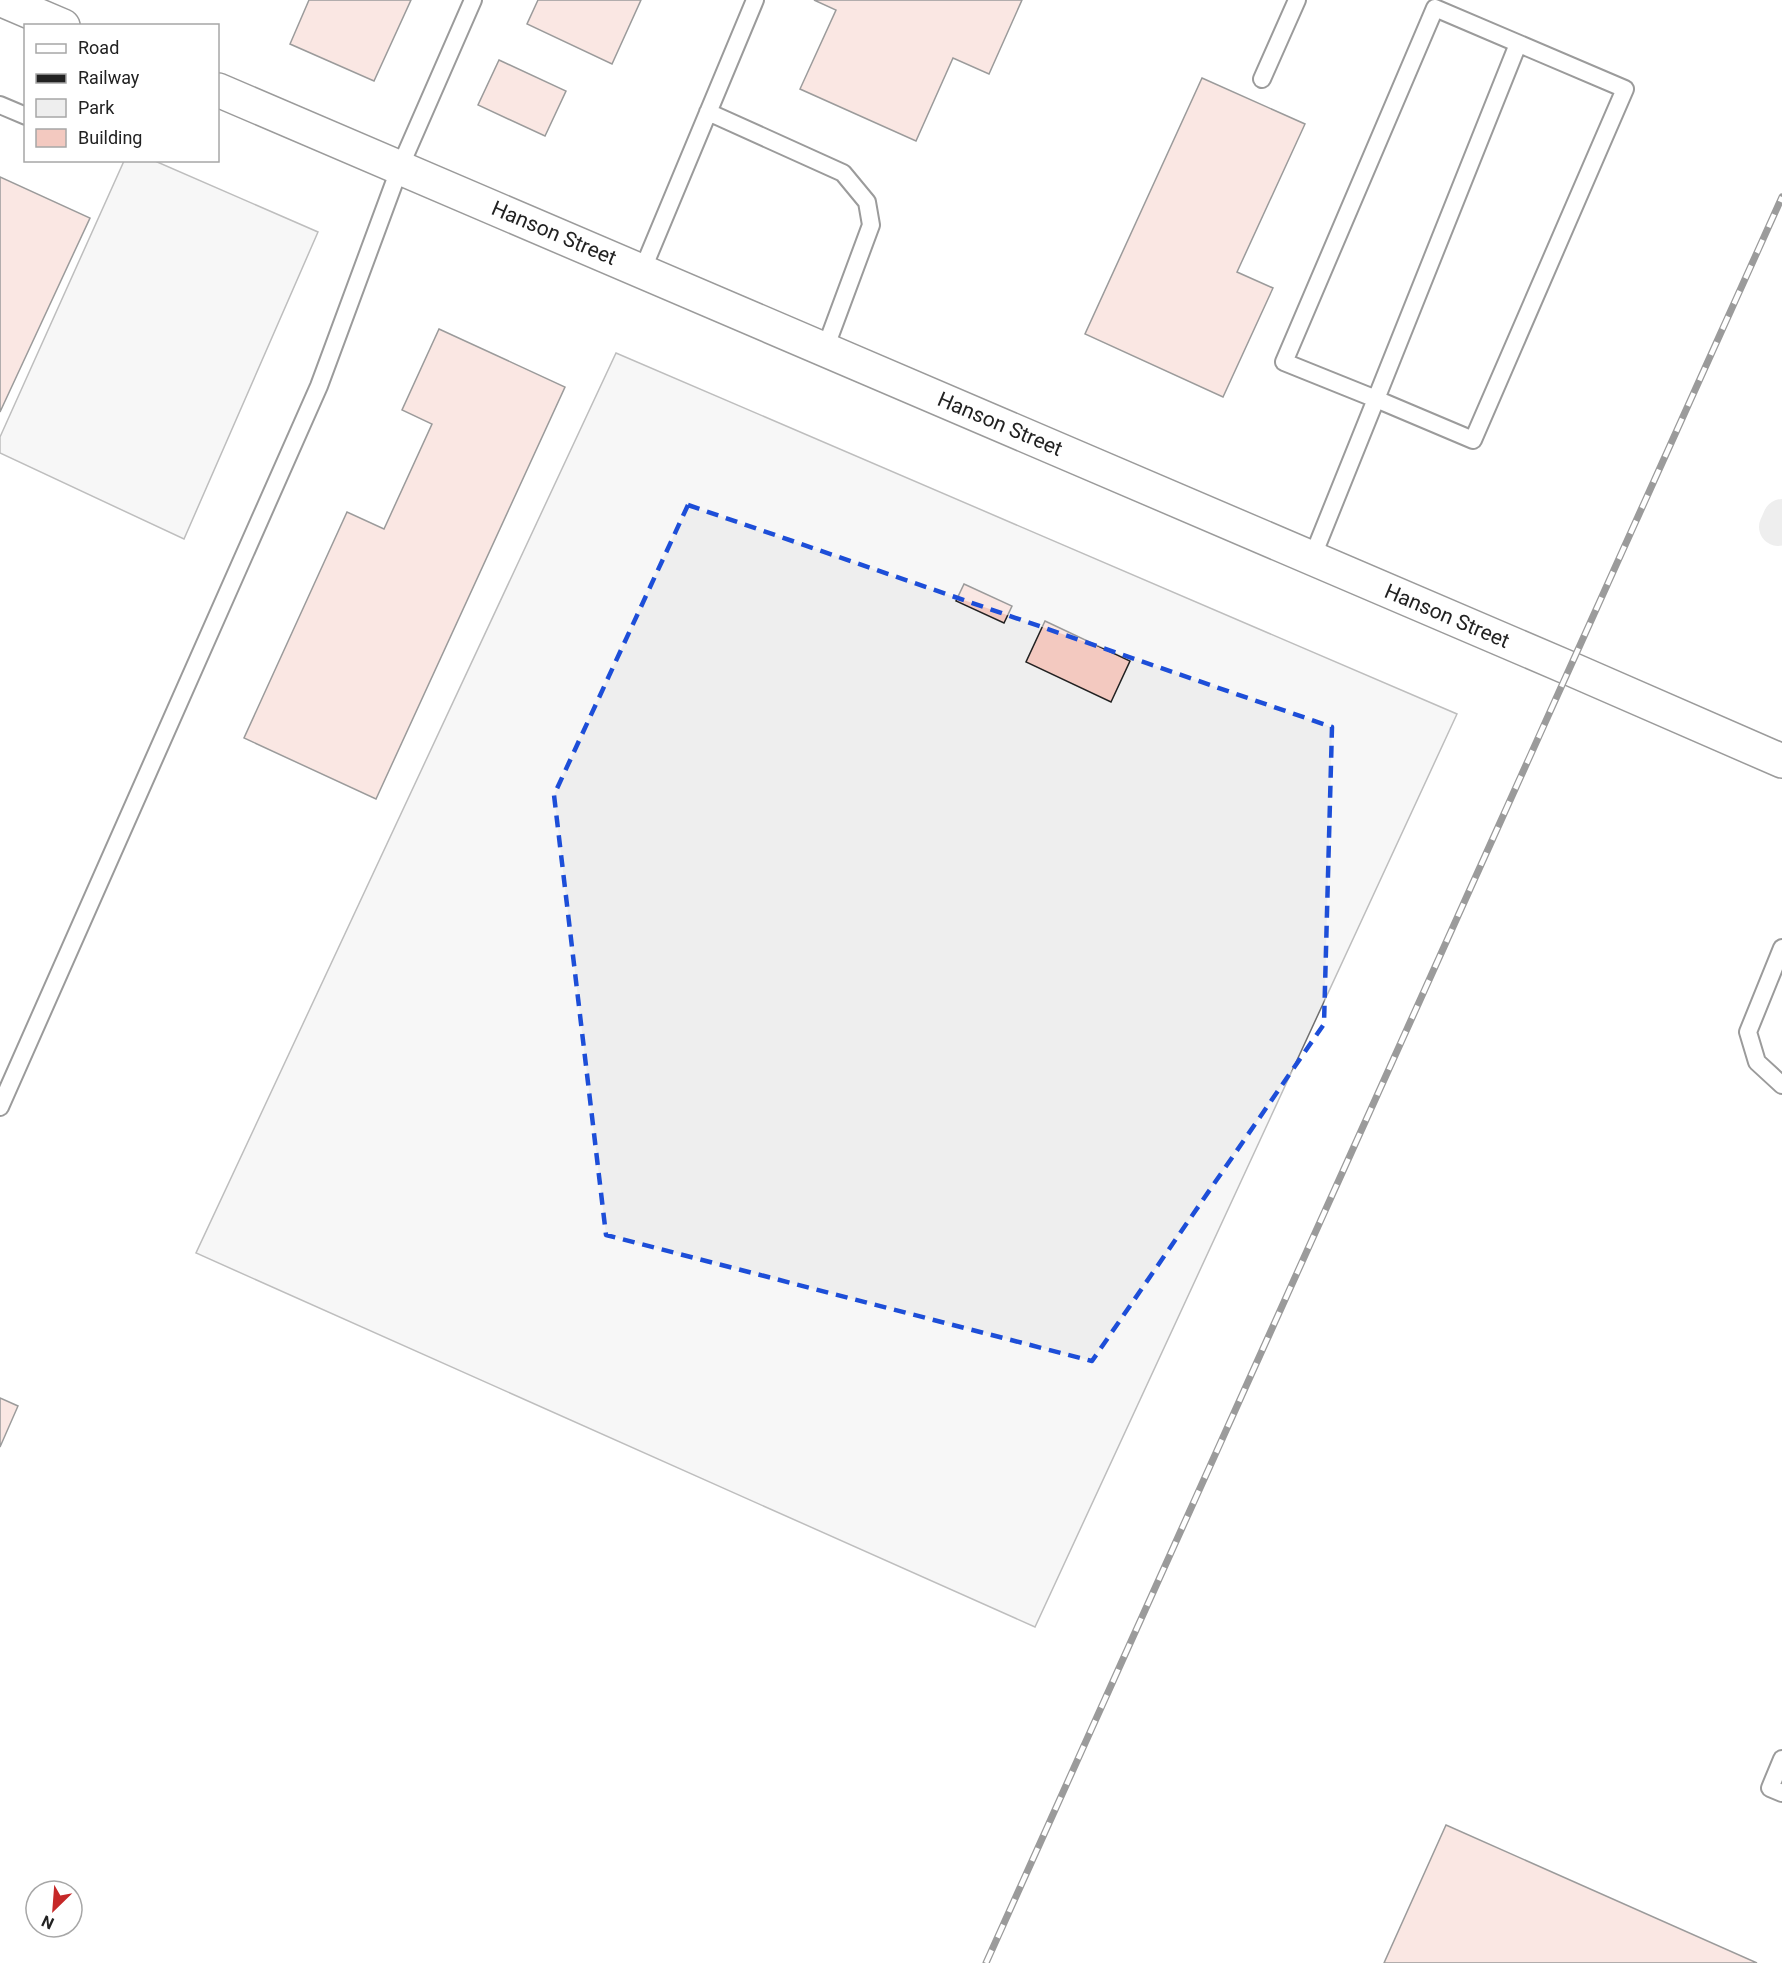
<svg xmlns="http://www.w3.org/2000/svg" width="1782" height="1963" font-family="Roboto,sans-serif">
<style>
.green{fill:#eee;stroke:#6f6f6f;stroke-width:1.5}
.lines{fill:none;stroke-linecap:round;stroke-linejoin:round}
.canal{stroke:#d9d9d9;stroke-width:38}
.building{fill:#f3c9c0;stroke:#222;stroke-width:1.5}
.lane-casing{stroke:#222;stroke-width:20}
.secondary-casing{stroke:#222;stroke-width:36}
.lane{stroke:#fff;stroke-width:16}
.secondary{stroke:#fff;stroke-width:33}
.rail-casing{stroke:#222;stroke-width:7}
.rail{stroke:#fff;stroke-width:4.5;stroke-dasharray:14;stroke-linecap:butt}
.marked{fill:none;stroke:#1d4ed8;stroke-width:4.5;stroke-dasharray:12 8;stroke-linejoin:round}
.labels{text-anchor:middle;stroke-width:4.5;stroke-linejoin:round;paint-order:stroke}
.street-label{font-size:21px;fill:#222;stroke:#fff}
</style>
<rect width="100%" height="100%" fill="#fff"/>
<path class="green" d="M124,161H155L318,232L184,539L0,453V437Z
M616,353L1457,714L1035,1627L196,1253Z"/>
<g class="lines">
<path class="canal" d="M1778,527L1782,518"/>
</g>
<path class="building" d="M309,0H411L374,81L290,44Z
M538,0H641L612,64L527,24Z
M814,0H1022L989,74L953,58L916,141L800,89L836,10Z
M499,60L566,91L545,136L478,105Z
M1202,78L1305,124L1237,272L1273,288L1223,397L1085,334Z
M0,177L90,218L0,412Z
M439,329L565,387L376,799L244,738L347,512L384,529L432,424L402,410Z
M964,584L1012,606L1004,623L956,601Z
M1045,621L1130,661L1111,702L1026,662Z
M0,1398L18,1406L0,1447Z
M1446,1825L1757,1963H1384Z"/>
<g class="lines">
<defs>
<path id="lane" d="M1262,79L1297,0
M0,105L26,116
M708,112L843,173L867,202L871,225L825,349
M642,271L755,0
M1312,558L1376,399L1473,440L1625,89L1435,8L1284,362L1376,399L1518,44
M1782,948L1748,1032L1757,1062L1782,1085
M0,1107L319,386L400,167L473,0
M1782,1759L1770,1788L1782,1793"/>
<path id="secondary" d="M2,0L63,26
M218,90L1571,669L1782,761"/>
</defs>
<use href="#lane" class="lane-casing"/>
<use href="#secondary" class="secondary-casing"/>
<use href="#lane" class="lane"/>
<use href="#secondary" class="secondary"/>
<defs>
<path id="rail" d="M986,1963L1782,197"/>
</defs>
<use href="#rail" class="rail-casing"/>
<use href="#rail" class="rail"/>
</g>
<path d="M0 0H1782V1963H0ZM688,505L1332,727L1324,1024L1092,1361L606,1235L554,795Z" fill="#fff" fill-opacity=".55" fill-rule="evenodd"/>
<path class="marked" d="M688,505L1332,727L1324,1024L1092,1361L606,1235L554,795Z"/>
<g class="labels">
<g class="street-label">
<text transform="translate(554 233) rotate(23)" y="7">Hanson Street</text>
<text transform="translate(1000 424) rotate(23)" y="7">Hanson Street</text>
<text transform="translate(1447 616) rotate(23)" y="7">Hanson Street</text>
</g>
</g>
<rect x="24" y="24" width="195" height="138" fill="#ffffff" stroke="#a7a7a7" stroke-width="1.5"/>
<rect x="36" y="44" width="30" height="9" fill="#ffffff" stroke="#a7a7a7" stroke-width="1.5"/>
<text x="78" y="54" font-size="18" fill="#222222">Road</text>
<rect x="36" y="74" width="30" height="9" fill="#222222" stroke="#a7a7a7" stroke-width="1.5"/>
<text x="78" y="84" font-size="18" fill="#222222">Railway</text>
<rect x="36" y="99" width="30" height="18" fill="#eeeeee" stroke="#a7a7a7" stroke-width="1.5"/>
<text x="78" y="114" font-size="18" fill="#222222">Park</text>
<rect x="36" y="129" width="30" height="18" fill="#f3c9c0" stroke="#a7a7a7" stroke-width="1.5"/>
<text x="78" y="144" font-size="18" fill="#222222">Building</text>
<g transform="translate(54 1909) rotate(205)"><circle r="28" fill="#ffffff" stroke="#a7a7a7" stroke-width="1.5"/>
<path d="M0-4.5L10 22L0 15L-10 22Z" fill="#c62828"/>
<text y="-9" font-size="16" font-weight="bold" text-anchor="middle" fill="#222222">N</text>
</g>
</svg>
